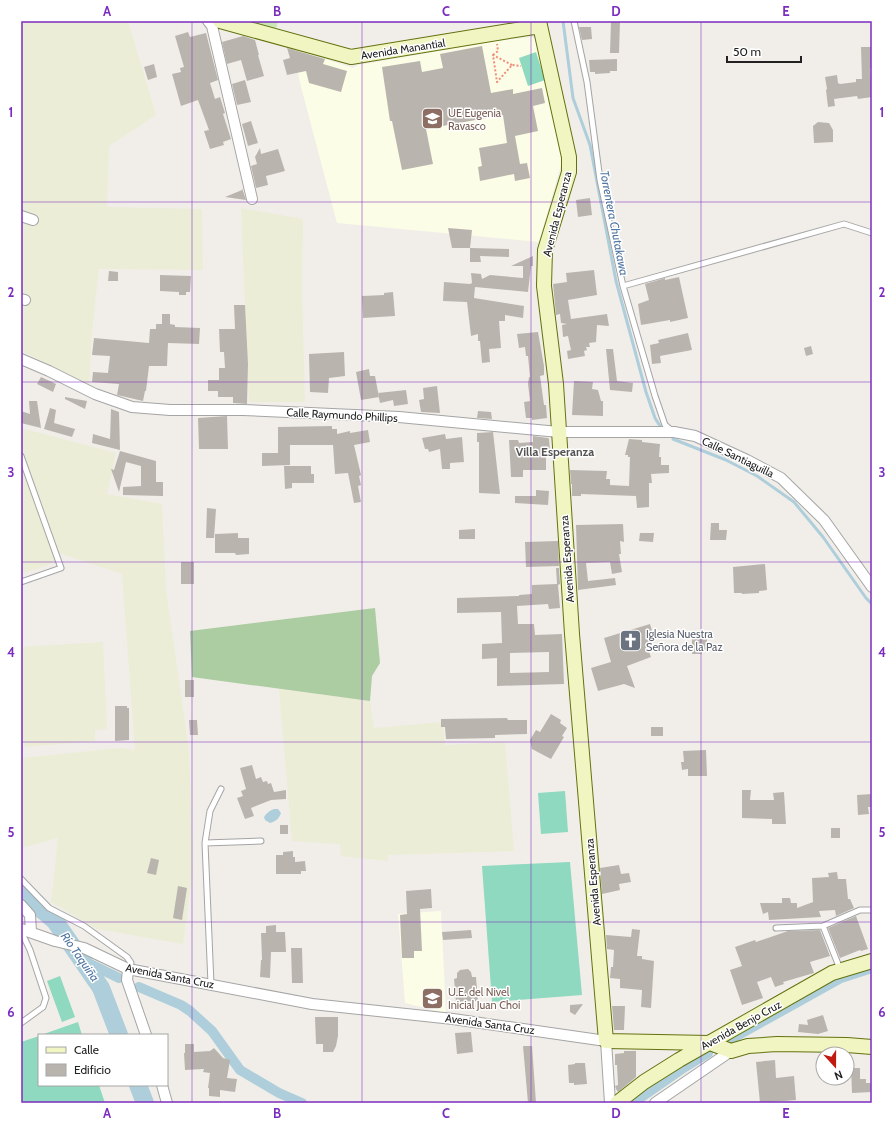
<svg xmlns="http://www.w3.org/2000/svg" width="893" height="1124" font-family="Cabin,sans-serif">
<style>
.education{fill:#fcfde6}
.farmland{fill:#ebedd6}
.grass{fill:#cae6b4}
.forest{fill:#accca1}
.pitch{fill:#8ed9bf}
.water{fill:#adceda}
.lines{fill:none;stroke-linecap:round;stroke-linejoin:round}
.stream{stroke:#adceda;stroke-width:3}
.canal{stroke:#adceda;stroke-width:10}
.river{stroke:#adceda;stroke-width:18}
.building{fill:#bab4ae;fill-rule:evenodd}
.lane-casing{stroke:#a5a5a5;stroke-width:7}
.street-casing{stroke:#a5a5a5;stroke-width:12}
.secondary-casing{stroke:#63720e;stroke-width:16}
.path{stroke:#ef8d7c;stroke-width:2;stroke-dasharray:2 2;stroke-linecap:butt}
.lane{stroke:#fff;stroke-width:5}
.street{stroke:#fff;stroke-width:10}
.secondary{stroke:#f0f5c2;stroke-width:14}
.grid{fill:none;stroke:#7b2cbf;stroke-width:1;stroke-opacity:0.55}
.labels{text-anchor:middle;stroke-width:3;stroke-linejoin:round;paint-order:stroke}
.street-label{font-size:11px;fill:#212121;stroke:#fff}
.education-label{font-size:11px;fill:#785e54;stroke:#fff;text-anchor:start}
.worship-label{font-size:11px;fill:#5b616d;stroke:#fff;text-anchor:start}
.water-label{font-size:12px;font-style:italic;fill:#5176a2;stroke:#fff}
.neighbourhood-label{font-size:12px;font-weight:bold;fill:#545454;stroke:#fff}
.neatline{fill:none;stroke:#7b2cbf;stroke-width:1.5}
.grid-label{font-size:13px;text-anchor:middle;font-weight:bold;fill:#7b2cbf}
</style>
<rect width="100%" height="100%" fill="#f1eee9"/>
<path class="education" d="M531,37L538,40L563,158L539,242L337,223L299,79L297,60L294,49L353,68L358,65L496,41Z
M441,911L446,1013L405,1003L398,914Z"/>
<path class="farmland" d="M21,21H128L156,115L109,146L107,207L202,209L203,270L99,269L92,331L89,384L21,351Z
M241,208L303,219L302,288L305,402H249Z
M21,428L116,453L107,494L162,504L166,590L189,751L193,870L183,944L97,929L51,902L58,838L21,848V758L120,748L135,750L122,574L59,553L21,445Z
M21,463L56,562L21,574Z
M103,642L107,729L95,730V741L25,747L21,732V647Z
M279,689L370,701L374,728L442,722L445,745L505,742L514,851L388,855V861L341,856L340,844L292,841Z"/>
<path class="grass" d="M257,21H278L275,32L255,27Z"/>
<path class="forest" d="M375,608L380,663L372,676L370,701L192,677L190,631Z"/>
<path class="pitch" d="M536,52L545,80L528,86L519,58Z
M565,791L568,832L541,834L538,793Z
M570,862L582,995L492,1002L482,866Z
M60,976L75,1017L62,1022L47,981Z
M78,1022L82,1035H41Z
M39,1036V1085H99L105,1103H21V1042Z"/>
<path class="water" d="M274,809H278L281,813C279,819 276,821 270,823L265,820L264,817C267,813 269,811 274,809Z"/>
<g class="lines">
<path class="stream" d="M563,21L573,98L590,145L616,281L646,392L655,418L660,426
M673,439L726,460L757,476L794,502L823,537L866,598L872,604"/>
<path class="canal" d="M82,960L119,978
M139,987L181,1005L190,1011L212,1031L240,1070L279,1093L302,1103
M724,1043L841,978L872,968
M633,1103L685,1067L708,1053"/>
<path class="river" d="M21,892L55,921L101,988L119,1035
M138,1085L145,1103"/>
</g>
<path class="building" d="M611,21H620L619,53H610Z
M579,27H591L592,39L582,40Z
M188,32L190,37L206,33L218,80L210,83L215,99L220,97L225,113L223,114L231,139L223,142L224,145L210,149L204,131L209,130L198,100L181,106L172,74L181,72L180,68L184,67L175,36Z
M243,36L255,40L259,55H258L264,76L247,81L241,60L227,64L222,42Z
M482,46L491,93L513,89V94L542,88L545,103L533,106L538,131L515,136L520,164L527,163L530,178L515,181L514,174L480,181L478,167L482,166L479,148L507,143L503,115L426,129L433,164L402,170L392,121H390L382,67L420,61L422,72L443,68L440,54Z
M861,47H872V68H870L872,97L858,99L857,96L834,99L835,106L828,107L826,90L827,89L825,77L837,75L838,83L840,84L856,82V79H862Z
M287,48L325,59L323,64L347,71L341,92L309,83L306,71L287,75L283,60L290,58Z
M617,59V71H610V73L595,74V72H590L589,60Z
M154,64L157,77L148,80L144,67Z
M245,80L251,102L237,105L232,84Z
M251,121L258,143L248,146L242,124Z
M818,122L829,123L833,130V142L814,143L813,126Z
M260,148L261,154L278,149L285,171L266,176L268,185L256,188L251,166L257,164L255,157Z
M242,188L246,200L225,197L242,190Z
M590,198L592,215L578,217L576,200Z
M448,228L472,230L470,248L509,249V257L480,256L481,262H470V248H452Z
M533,256V266H531L528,292L475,287L474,298L524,306L523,318L505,315V321H499L501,348L489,349L490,362L482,363L480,341H478V334L471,336L467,302L443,301L444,282L470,284L472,283L471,273L481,274L482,279L490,275L523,278V266H511Z
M594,270L597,295L568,300L571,319L607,314L609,326L597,325L596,342L589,343L590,347H586L587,350L584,351L585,356L568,359L567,351L571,350L568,336L563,337L562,325L567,324L561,323L560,314L556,315L553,284L567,282L566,273Z
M109,271L118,272V281H108Z
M160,275L191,276L190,292H186V295H179V292L160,291Z
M679,277L688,318L670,322V320L641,325L638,304L649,300L645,284L665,278V280Z
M393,292L395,316L363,318L362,296L384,295V293Z
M234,305H245L248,364L247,404L233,403V397H218V391H208V380H219V368H225L224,352H220L219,329H235Z
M162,314H170V324L175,325V327L200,328L199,344L168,343L167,366H149L146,391H145L143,401L117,395L119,384L92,382L93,372L108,373L110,356L92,355L94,338L149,343L150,329H156V324H162Z
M538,332L544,366V375L540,376L544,405H546L547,418L532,420V418H526L524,402L530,401L528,384L529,377H530L528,356H526L525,347L519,348L517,334Z
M688,333L692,350L660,356L661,363L652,364L650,345L659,343L658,340Z
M811,346L813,354L806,356L804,348Z
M606,349H613L617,381L633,383L632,392L610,390Z
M344,352L345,376L329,378L328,393L310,392L309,354Z
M369,369L370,376H375L379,397L361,400L356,372Z
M41,377L56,384L53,392L37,384Z
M574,381L593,382L592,389L598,390L601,401H603V416L572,415Z
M437,386L440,413L421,412L419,400L424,399L423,388Z
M406,390L408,404L394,406L393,400L380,403L378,393Z
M65,397L87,401L85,409L65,399Z
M29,401H37L41,428L21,423V411L30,414Z
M50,408L56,410L54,423L75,429L72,437L44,429Z
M111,409L119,412L120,450L92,443L93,434L110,439Z
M478,411L491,412L492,419L477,418Z
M227,416L228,449H199L198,418Z
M332,426V429H337V434L350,431V433L368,430L370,442L354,445L361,475L359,476L361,485L358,486L361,502L354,503L348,473L335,474L333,445H290V465L262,466V453H278V427Z
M493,432L500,494L479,493V442H477V433Z
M445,434L446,439L462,437L464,462L450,463V469H442L440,449L429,452L428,449H425L422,438Z
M533,436L548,438L549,439L550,451H546V470H523V477H511L509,440H518L519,443L533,442Z
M629,439L642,440V442L660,444L659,457H661V465H669V473L651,474L652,483H649V507L637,508L636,496L581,494V496H572V484H571L570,470L607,471L606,479H610V485L629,486L630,457H628V455H625Z
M120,451L156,461V482H163V496L123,495V487L141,486V466L126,462L119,492L111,469L114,470Z
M284,466H311V474H314V483H292V488L285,489Z
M536,490L549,491L548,505L515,503V496H536Z
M207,508L216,509L214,538H206Z
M711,523H719V530H727L726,540H710Z
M623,524L624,542L620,541L621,554H619L622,572L612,574L610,562L586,563L588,581L615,578L616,585L578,590L576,525Z
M475,529V539H459V530Z
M238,533V538H249V554L236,555L235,553H215V534Z
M640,533H654L653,542L639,541Z
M558,541L559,566L526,567L525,542Z
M181,562H194V584H181Z
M765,564L767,590L759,591V593L742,594V593H734L733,567Z
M556,568H559L560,584L558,585L560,608L549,609L548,604L517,606L518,624H534L535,635L562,634L564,684L497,686V658L482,659V644L502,643L501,612L457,613V598L519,596V595L532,594V585L557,584ZM549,652V672L510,673V653Z
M650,624L655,641L646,644L651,657L627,666L635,688L624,684L598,691L591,668L611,662L604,638Z
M692,636H707V650H702V654H692Z
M185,680H194V697H185Z
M115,706H127V708H129V740L115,741Z
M551,714L561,720L560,723L567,728L562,736L564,737L551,759L532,749L530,740L536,730L540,732Z
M507,718L508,720H527V734L495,735V738L446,739L445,727H441V719Z
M189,720H197L198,735H190Z
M651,727H663V736H651Z
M706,750L707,776H688V769L682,770L681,762H684L683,751Z
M252,765L256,779L261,777L263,782L267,781L268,784L271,783L274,792L286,790V799L271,800L251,808L254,816L245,819L237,798L243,796L241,791L246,789L240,768Z
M742,790H751L750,800H774L773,793L784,792L786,824H772V819L742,818Z
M872,794V807H868L869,814L858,815L857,795Z
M280,825H288V834H280Z
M831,828H840V838H831Z
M293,851V857H295V862L305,861L306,871H301V874H276V855H283V852Z
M151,858L159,860L156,875L147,873Z
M619,865L621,874L629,873L631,882L619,884L620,890L602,894L600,868Z
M837,872L838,879H846L848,899H850L854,908L836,916L835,910L819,911L821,917L769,920L768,912L763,914L760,903H782V898H790L791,903H797V908L813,902L812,878L829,877L828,873Z
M178,886L187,888L182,920L173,918Z
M431,889L432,908L420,909L422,951H414V958H402L400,915L407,914L406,891Z
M856,916L868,949L861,951L860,950L840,958L828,928Z
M276,925V932H285L286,952H271L270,978L260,977L261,960H262L261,933H266V926Z
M632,929L640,930L637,956H642V959L654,961L651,1008L641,1007L642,990L620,988V979L610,978L611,967H613L614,950L607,949L606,935L631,937Z
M471,930L472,938L443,940L442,932Z
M820,930L830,956L810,962L814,973L783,982L784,984L775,987L771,977L757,982L763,998L742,1005L730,970L742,966L735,947L755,940L756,942L788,931Z
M291,948H302L303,983H292Z
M468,969L471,972L472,977H476L478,1001L456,1002L454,979L457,978V973L460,970Z
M583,1004L575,1015L570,1012V1005Z
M612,1006H625L624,1030H614Z
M823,1015L828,1031L818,1034L798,1032L799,1024L808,1025L807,1020Z
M315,1017H338V1036L336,1046L333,1052H323V1044H316Z
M471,1032L473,1052L457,1054L455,1033Z
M185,1044H194V1052L210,1051L214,1048L223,1058L230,1060L227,1078L237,1079L235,1092L220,1090V1097L209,1096V1088H208L210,1073L203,1072L204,1069L185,1070L184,1053H185Z
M523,1046H532L536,1103H528Z
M624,1051H636V1077L618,1092L616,1089L615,1086L618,1085L617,1065H615V1054L624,1053Z
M775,1060L776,1078L794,1076L796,1100L760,1103L756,1062Z
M575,1063H585L587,1084L574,1085V1083H569L568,1065L575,1064Z
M851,1068H860V1079H866V1083H872V1092L852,1093Z"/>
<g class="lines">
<defs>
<path id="lane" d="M574,21L587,82L600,180L623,286L655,396L665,425L671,430
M623,286L844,224L872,233
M21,456L61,568L21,582
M205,843L261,841
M21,879L49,908L84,926L127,957L131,963L128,969
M823,926L840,969
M776,928L823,926L860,910H872
M21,931L30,950L46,998L43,1007L21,1023
M211,984L205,843L210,811L221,789"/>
<path id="street" d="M208,21L212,26L252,199
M21,216L33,220
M21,299L25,300
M21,359L49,371L95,394L132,407L170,410H243L399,417L559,432H674L695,436L747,460L781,478L824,520L872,587
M21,905L30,915L31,932
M21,929L55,941L84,948L128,969L312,1004L453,1019L606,1041L610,1103
M128,969L127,980L146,1035
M162,1085L167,1103
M655,1103L731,1051"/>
<path id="secondary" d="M220,21L351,57L540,26
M539,21L569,157V172L545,250L544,286L556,384L572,634L606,1041L710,1043L731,1051L748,1046L777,1044L847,1045L872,1047
M617,1103L644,1082L679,1060L832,973L872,961"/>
</defs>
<use href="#lane" class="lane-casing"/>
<use href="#street" class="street-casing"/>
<use href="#secondary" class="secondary-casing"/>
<path class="path" d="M493,55L498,51L497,44
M512,65L493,55L497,82L512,65L521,66"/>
<use href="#lane" class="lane"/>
<use href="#street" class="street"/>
<use href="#secondary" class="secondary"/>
</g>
<path class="grid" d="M192,21V1103M362,21V1103M531,21V1103M701,21V1103M21,202H872M21,382H872M21,562H872M21,742H872M21,922H872"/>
<defs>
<symbol id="school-square" viewBox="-11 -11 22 22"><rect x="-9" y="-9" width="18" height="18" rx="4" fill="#8d6e63" stroke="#fff"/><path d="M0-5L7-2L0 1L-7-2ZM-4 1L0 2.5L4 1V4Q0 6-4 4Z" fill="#fff"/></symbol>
<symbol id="church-square" viewBox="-11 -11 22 22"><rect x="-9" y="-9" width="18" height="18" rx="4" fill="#6b7280" stroke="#fff"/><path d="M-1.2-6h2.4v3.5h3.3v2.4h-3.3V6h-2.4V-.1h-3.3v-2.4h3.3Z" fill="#fff"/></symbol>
</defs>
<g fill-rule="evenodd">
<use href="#school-square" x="420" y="106" width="25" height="25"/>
<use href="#church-square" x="618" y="628" width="25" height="25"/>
<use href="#school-square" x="420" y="986" width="25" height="25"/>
</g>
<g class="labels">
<g class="street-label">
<text transform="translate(403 49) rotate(-9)" y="4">Avenida Manantial</text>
<text transform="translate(557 214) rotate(-76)" y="4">Avenida Esperanza</text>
<text transform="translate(342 415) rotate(3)" y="4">Calle Raymundo Phillips</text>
<text transform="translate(738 457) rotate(26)" y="4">Calle Santiaguilla</text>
<text transform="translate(567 559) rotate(-94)" y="4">Avenida Esperanza</text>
<text transform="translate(593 882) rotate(-95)" y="4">Avenida Esperanza</text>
<text transform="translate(170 976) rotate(11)" y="4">Avenida Santa Cruz</text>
<text transform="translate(490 1024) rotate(8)" y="4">Avenida Santa Cruz</text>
<text transform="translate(741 1025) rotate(-29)" y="4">Avenida Benjo Cruz</text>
</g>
<g class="education-label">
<text x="448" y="117">UE Eugenia<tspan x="448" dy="13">Ravasco</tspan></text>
<text x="448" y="996">U.E. del Nivel<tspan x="448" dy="13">Inicial Juan Choi</tspan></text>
</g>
<g class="worship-label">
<text x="646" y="638">Iglesia Nuestra<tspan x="646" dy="13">Señora de la Paz</tspan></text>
</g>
<g class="water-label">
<text transform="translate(614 223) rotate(79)" y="4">Torrentera Chutakawa</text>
<text transform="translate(80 957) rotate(55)" y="4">Río Taquiña</text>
</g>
<g class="neighbourhood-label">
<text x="555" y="456">Villa Esperanza</text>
</g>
</g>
<rect width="893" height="1124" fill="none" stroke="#ffffff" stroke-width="44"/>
<rect x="38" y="1034" width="130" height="52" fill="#ffffff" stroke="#a6a6a6"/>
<rect x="46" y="1047" width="20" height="6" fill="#f0f5c2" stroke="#a6a6a6"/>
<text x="74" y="1054" font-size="12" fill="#212121">Calle</text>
<rect x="46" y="1064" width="20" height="12" fill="#bab4ae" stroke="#a6a6a6"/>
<text x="74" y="1074" font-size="12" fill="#212121">Edificio</text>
<g transform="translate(835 1066) rotate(159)"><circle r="19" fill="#ffffff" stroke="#a6a6a6"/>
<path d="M0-3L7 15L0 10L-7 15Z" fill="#c21911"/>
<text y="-6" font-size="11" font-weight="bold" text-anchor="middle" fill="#212121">N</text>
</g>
<path d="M727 56v6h74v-6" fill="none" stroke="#212121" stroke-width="2"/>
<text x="733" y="56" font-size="12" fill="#212121" stroke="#ffffff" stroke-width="3" paint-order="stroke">50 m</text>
<rect x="22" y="22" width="849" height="1080" class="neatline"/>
<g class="grid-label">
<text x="107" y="16">A</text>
<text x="277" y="16">B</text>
<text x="446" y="16">C</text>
<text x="616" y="16">D</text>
<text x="786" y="16">E</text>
<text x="11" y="117">1</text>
<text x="882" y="117">1</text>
<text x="11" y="297">2</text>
<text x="882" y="297">2</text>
<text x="11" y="477">3</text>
<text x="882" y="477">3</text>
<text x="11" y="657">4</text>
<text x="882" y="657">4</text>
<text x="11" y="837">5</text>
<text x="882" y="837">5</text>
<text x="11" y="1017">6</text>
<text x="882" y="1017">6</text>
<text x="107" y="1118">A</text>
<text x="277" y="1118">B</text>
<text x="446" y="1118">C</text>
<text x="616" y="1118">D</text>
<text x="786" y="1118">E</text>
</g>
</svg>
